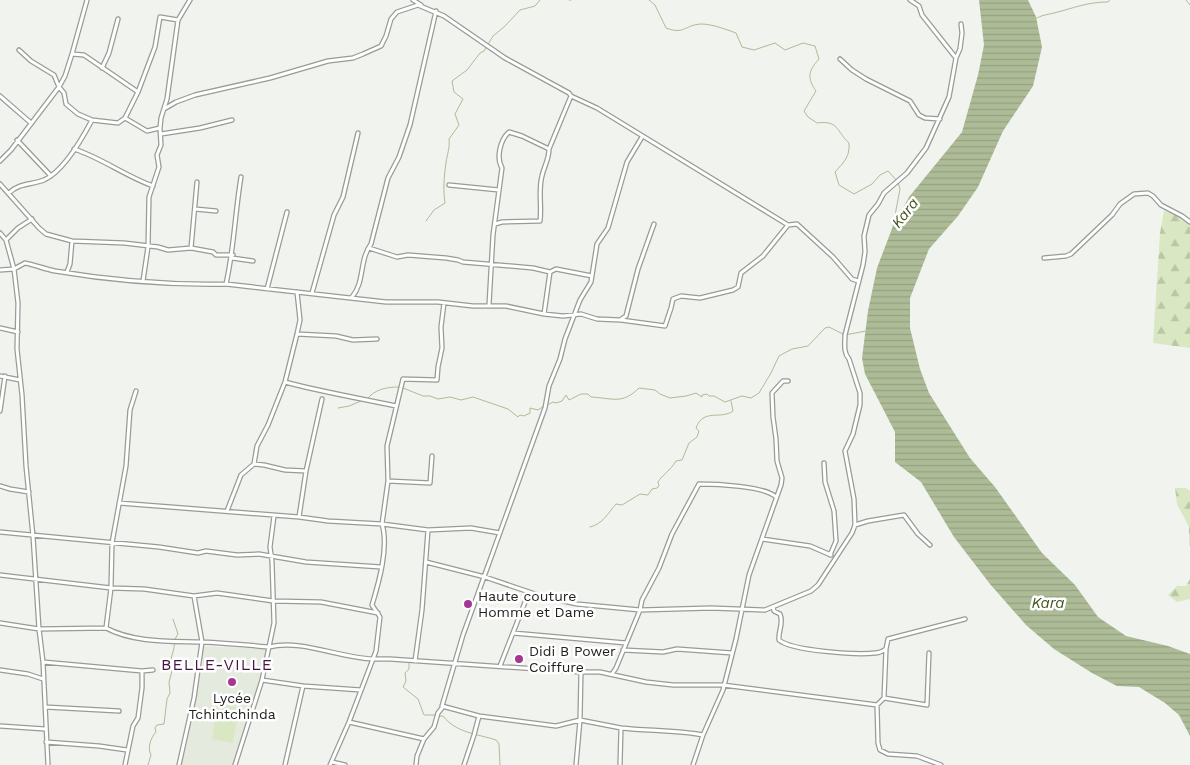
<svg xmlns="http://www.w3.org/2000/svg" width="1190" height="765" font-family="'Work Sans',sans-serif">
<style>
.built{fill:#e5eade}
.forest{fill:url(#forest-firs)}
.pitch{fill:#d9e8c3}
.water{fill:url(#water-rules)}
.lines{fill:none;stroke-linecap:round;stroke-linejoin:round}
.stream{stroke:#adbc97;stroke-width:1}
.minor-casing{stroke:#999b97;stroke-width:5.5}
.minor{stroke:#fff;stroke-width:3}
.poi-dot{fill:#a53694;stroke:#fff;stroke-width:2}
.labels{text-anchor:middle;stroke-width:5;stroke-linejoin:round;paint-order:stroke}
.poi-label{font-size:14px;fill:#212220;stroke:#fff;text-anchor:start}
.water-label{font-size:15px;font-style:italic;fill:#3f5119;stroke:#fff}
.quarter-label{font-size:16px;letter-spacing:1px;fill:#4a1541;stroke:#fff}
</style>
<defs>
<pattern id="forest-firs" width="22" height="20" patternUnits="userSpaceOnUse" patternTransform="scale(1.25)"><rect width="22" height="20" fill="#d9e8c3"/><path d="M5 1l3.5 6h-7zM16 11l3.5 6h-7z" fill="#bac7a7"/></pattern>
<pattern id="water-rules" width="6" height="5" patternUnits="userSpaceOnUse" patternTransform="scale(1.25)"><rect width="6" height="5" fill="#adbc97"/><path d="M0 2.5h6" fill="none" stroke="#95a182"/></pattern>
</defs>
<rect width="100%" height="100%" fill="#f1f3ee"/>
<path class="built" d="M203,646L267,649L261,679L233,765H180L202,667Z"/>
<path class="forest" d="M1164,211L1181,216L1190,224V348L1153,343L1160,233Z
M1175,488H1186L1190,491V546H1189V527L1177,504Z
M1190,579V599L1177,602L1168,595L1177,586H1186Z"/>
<path class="pitch" d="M217,704L239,708L233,743L212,739Z"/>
<path class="water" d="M979,0H1028L1036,17L1042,47L1033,86L1003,131L978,187L958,216L929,249L910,298V328L920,369L929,393L970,458L995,487L1042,553L1075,585L1098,617L1126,636L1168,646L1190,654V736L1179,715L1165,703L1139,687L1117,686L1092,673L1054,649L1026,625L990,584L954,537L921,482L895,462V432L865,374L862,358L868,311L877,268L893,226L909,197L962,132L978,75L984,45Z"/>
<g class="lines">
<path class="stream" d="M569,0H571
M649,0L655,5L666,28C685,35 684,25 701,24C712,24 725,29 736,33L742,47L754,50L775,43L785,50L803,43L815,46L819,59C808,71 807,78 816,91L804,111L808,117L817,123C839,120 836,131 849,143C850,157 844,162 835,172L839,185L854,194L872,184L880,175L888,171L898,182L900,189L893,226
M1186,0L1190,5
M1035,19C1042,15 1046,15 1054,13C1074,8 1087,2 1108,2L1110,0
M426,221L434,210L445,203C443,190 444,176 446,163C447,154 450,149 449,139L459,125L455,114L463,99L454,92L452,81L467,70L480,53L484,51L493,36L504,27L520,10L535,6L540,0
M403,388L423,396H430L438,399L450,397L461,400L473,397L508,409L518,417L520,415L524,416L530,413V408L538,410L544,406
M367,399C375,389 387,387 399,387
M547,405L553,402L556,403L562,401L566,395L569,400L581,394H588L591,397C612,398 622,405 639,388L655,390L660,394L670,398L686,396L696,393L702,397V395L707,394L709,396H714L725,402L742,396L751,398L759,393L771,373L779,356L792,349L808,346L825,328L829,327L845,335L866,331
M338,408L349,406L361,401
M590,527C603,524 608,513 616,504L622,505L640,494L648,495L652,489L657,488L659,486L658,482C662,475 670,471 676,461L682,460L689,443L697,437L699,431L696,428C703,408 721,420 733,411L731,401
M409,663V669L405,673L406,681L403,687L418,699L424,715H435
M439,716H443C456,733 478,734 496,740L499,744L500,765
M148,765L151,755C147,748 151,737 156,732L155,728L157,725L164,724L167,699L170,693L169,682L172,671L171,659L174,648L175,639L178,634L173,619"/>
<defs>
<path id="minor" d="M413,0L421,5
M910,0L919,6L922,15L956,58
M19,50L31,61L54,75L59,87L64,93L66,104L78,114L92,120L118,123L125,118L138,92L155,47L160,17L178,20
M72,54L84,55L138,92
M840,59L852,70L866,79L910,101L919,115L925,118L940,119
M102,68L109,53L118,19
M0,96L31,123
M164,109L176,102L195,95L270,78L328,61L353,58L363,54L381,46L386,36L391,19L397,12L418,5L444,16L505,58L569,93L571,96L597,108L788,225L797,224L833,257L852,279L858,281
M125,118L147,131L160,128
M161,134L200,128L232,120
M17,140L51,176
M74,149C102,158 125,176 153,186
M0,161L11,150L59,87L65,76L72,54L87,0
M0,184L39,228L46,234L72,241L124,243L158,247L168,250L191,248L213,252L216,255H233
M449,185L499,190
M9,193C19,183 31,185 44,180C64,171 82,139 92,120
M195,209L216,211
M495,224L502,222L540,221C542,207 538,190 542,176C544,166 549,160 549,149L571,96
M0,233L6,240L14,269L18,303L17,349L22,395L26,466L33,536L39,629L43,662L48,765
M6,240L18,228L32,219
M191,248L197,182
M369,248L397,257L408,255L446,258L458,260L463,262L533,268L550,272L544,314
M232,258L253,261
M1044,258L1066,256L1071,254L1112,215L1120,204L1134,194L1148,193L1153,196L1161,205L1182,216L1190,222
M0,270L14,269L25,263C35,265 45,269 55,271C108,280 172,285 226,284L386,302H438L473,306H506L544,314L563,316L581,314L597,319L620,320L626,316L638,269L654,224
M67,272L70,264L72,241
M550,272L556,269L592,276
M143,281L148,247L149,197L159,167L157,155L161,145L160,128L161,118L167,99L178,20L190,0
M226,284C234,249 235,213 241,177
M267,289L287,212
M312,293L334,215L343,197L358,133
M352,297C365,282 359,260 371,244L388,178L399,157L410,125L436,11
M489,305L493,235L502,168C496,158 500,140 509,132L522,136L549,149
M621,320L665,326L671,308L673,299L681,296L700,298L733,290L738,287L741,273L763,256L788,225
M0,328L18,332
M297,334L336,336L353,340L377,339
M0,376L20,380
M285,382C322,392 359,398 396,406
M0,411L5,376
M824,463L825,482L834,511L836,541L830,555
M254,464L257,446L268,425L285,382L297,334L300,320L297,292
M388,481L430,483L432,456
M0,486L10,489L29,492
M119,503L299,517L328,521L382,524L428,530L471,528L500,533
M227,511L241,475L254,464L264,465L285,470L306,471
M299,517L306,471L322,399
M855,525L868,521L904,515L918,534L930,545
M0,532L159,547L198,553L206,551L237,555L259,554L306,562L381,567
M762,539L810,546L831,555
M426,562L485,577L544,597L577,604L640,610L711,608L765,610L811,591L818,585L852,533L855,525L854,499L845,451L853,434L860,405V393L849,359C843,352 845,344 845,335L863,265L865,252L864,236L869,215L878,204L884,193L907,173L926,148L949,97L956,58L960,49L962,33L961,24
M0,575L111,588L144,589L194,596L202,642L194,698L179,765
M194,596L217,593L273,601L321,602L378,613
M773,607L774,611L780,614C784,623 778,631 779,640C792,651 857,655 875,653C879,653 883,651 886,649
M0,623L39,629L106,628L111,588L112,543L126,466L130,410L136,391
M106,628C134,643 171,641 202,642C224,643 247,645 269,647C302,639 339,658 373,659L376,651L380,617L372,605C379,582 389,547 382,524L388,481L387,446L403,379L437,380L438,367L442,348L441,327L444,303
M513,633L626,643
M623,650L663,652L677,649L732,653
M415,661L422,610L428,530
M43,662L142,671L153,670
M500,666L529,592
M0,670L28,674L43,679
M612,674L616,668L640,610L642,600L659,568L672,534L699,484C715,484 765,486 776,497
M262,680L303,686L361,690
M884,698L927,705L929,653
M877,705L878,743L880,750L888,754L917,756L941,765
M45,707L119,711
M349,722L424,739
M0,726L45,729
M621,728C648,731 676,730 703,735
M46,742L99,746L127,750
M332,762L345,765
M125,765L133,726L138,718L142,688V671
M235,765L262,680L274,623L272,561L270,547L274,516
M285,765L303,686
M330,765L349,722L373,659H390L581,672H600L646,682L673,685H723L877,705L884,698L886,649L888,639L965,619
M416,765L417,756L424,739L434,727L438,713L442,708V706
M464,765L474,735L479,716
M576,765L580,720L581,672
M620,765L621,728L580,720L556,726L479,716L442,706L463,635L545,408L549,386L560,359L565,339L580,300L591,282L597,244L608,228L627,162L642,137
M693,765L703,735L723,690L736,639L749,575L781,485L782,478L777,461L776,439L773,417L772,393L783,381H788"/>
</defs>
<use href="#minor" class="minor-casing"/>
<use href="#minor" class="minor"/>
</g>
<g class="poi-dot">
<circle cx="468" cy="604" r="5"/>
<circle cx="519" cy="659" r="5"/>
<circle cx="232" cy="682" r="5"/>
</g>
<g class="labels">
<g class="poi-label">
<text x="478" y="601">Haute couture<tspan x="478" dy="16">Homme et Dame</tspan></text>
<text x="529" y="656">Didi B Power<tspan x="529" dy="16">Coiffure</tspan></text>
<text x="232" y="703" text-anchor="middle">Lycée<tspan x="232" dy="16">Tchintchinda</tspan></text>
</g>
<g class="water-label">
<text transform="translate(905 213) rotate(-52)" y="5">Kara</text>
<text x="1048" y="608">Kara</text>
</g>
<g class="quarter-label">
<text x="217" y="670">BELLE-VILLE</text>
</g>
</g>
</svg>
